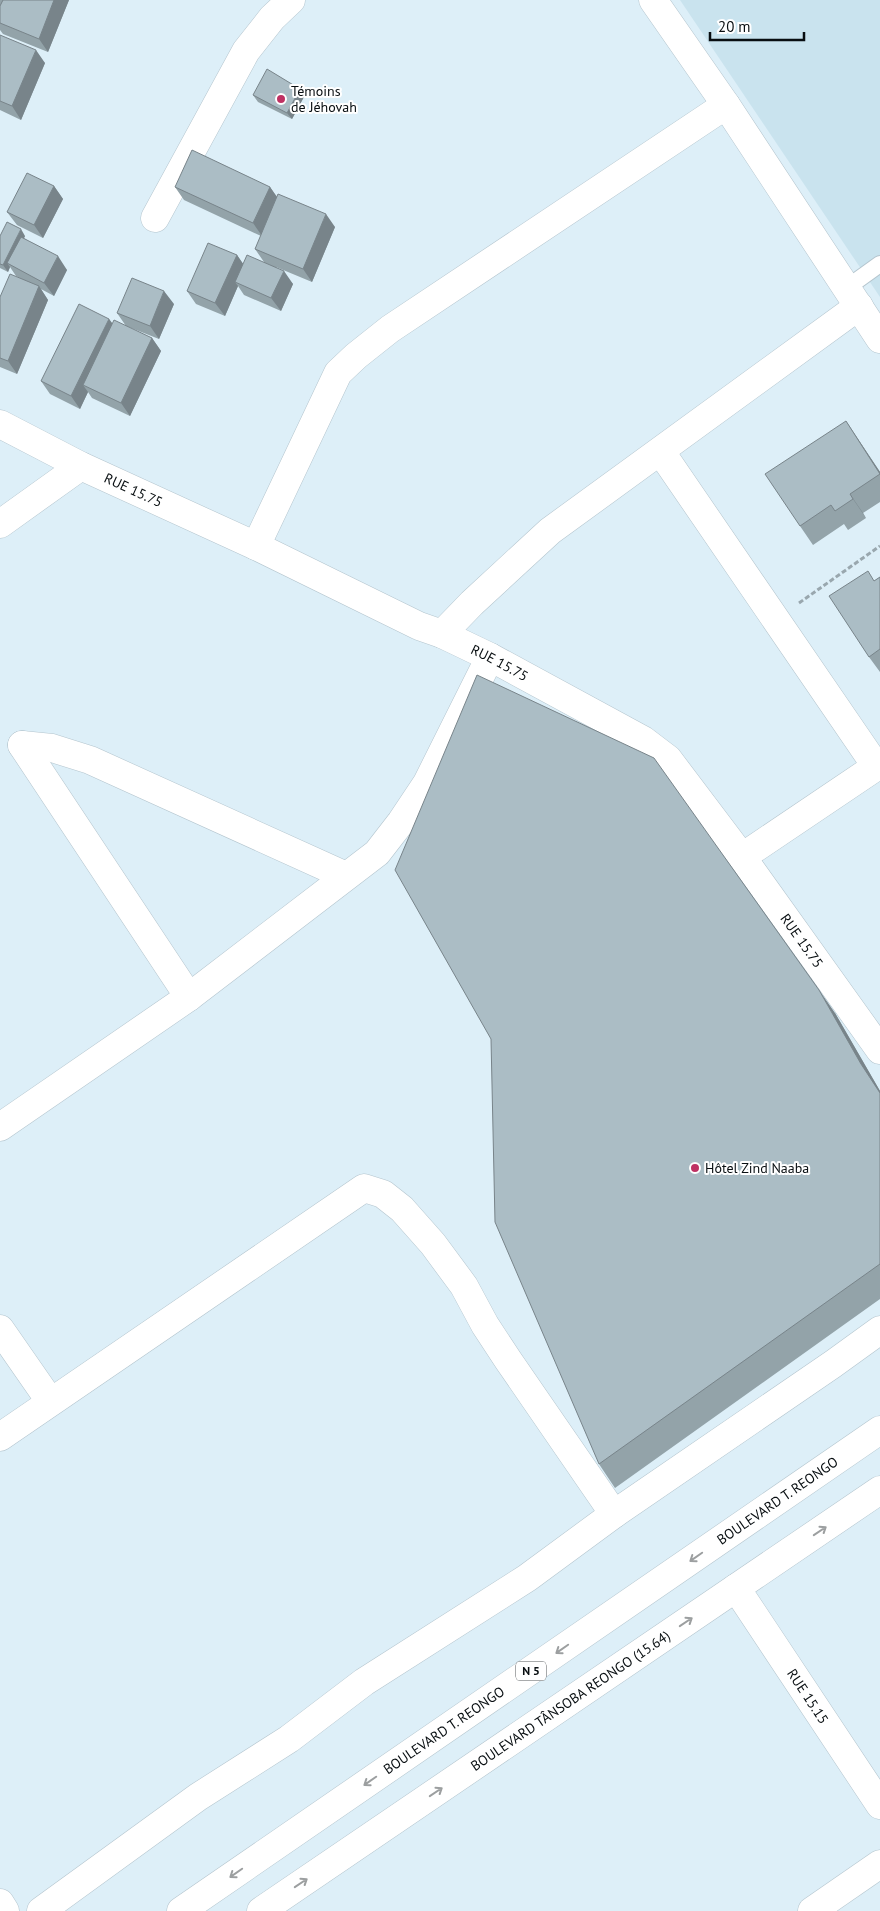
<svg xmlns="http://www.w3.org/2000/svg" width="880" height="1911" font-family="'PT Sans',sans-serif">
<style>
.built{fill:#c9e3ee}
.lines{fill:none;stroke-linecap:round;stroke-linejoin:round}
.lane-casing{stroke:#b4c5ce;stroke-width:18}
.street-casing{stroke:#b4c5ce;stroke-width:29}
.highway-casing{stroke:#b4c5ce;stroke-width:29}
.path{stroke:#99a7ae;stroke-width:3;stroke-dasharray:5 2.5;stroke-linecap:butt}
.lane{stroke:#fff;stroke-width:16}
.street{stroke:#fff;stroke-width:28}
.highway{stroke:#fff;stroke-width:28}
.wall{fill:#93a3a9}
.shaded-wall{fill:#78848a}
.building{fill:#abbdc5;stroke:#78848a}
.oneway{stroke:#9c9fa0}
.poi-dot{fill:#bf3163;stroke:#fff;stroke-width:2}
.labels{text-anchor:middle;stroke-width:4;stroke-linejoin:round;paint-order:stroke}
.shield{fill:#fff;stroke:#525658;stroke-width:1}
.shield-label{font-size:12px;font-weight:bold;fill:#080e11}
.poi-label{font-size:14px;fill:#080e11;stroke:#fff;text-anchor:start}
.street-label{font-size:14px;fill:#080e11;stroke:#fff}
</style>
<rect width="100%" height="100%" fill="#ddeff8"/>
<path class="built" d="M680,0H880V297Z"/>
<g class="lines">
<defs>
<path id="lane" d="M848,287L880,264"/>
<g id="street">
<path d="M653,0L726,105L880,339"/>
<path d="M155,218L246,51L272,18L291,0"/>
<path id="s1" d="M0,424L81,466L256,546L419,626L442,634L490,657L643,740L668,759L742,857L880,1050"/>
<path d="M661,452L876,766"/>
<path d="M0,524L81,466"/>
<path d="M256,546L338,373L356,356L390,329L726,105"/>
<path d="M442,634L472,603L550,531L859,306"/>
<path d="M22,745L52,748L90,760L346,876"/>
<path d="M22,745L189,997"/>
<path d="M742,857L880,764"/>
<path d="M0,1127L189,997L377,853L401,822L427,783L490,657"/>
<path d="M0,1329L50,1401"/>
<path d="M0,1437L364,1188L383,1194L402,1209L433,1244L464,1286L485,1325L508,1360L614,1514"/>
<path id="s2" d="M736,1588L880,1805"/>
<path d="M0,1903L5,1911"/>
<path d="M41,1911L198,1797L289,1739L364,1682L527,1578L614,1514L833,1364L880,1330"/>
<path d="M812,1911L880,1864"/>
</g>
<g id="highway">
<path id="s3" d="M181,1911L880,1430"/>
<path id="s4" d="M261,1911L880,1490"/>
</g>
</defs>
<use href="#lane" class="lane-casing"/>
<use href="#street" class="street-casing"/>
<use href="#highway" class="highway-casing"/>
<path class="path" d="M799,603L880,546"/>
<use href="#lane" class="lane"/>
<use href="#street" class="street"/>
<use href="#highway" class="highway"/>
</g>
<path class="wall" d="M0,0H69L48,52L3,34L0,30Z
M0,35L45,63L21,120L0,110Z
M300,89L305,95L292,119L258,102L253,95Z
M54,186L63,199L43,238L17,225L7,212Z
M175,187H270L277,197L335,227L312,282L276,267L293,284L281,311L244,295L238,286L225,316L196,304L187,291L237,255L243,264L264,262L255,249L261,236L184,200Z
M0,236H25L24,238L67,270L54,296L41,289L48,300L17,374L0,367V297L23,280L16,276L10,267L8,272L0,268Z
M174,304L159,339L126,326L117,313Z
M109,319L113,324L152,338L161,351L130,416L92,398L88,392L80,409L50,394L41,381Z
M846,421L880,472V502L863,513L866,518L848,530L844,524L813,545L800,526Z
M880,577V672L869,657L874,581Z
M835,1013L880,1091V1299L615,1488L599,1464Z"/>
<path class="shaded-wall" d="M54,0H69L48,52L39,39Z
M36,50L45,63L21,120L12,106Z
M300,89L305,95L292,119L287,113Z
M54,186L63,199L43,238L34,225Z
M270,187L279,200L262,236L253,223Z
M326,214L335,227L312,282L303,269Z
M21,229L25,236L11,265L7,263L10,267L8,272L3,265Z
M237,255L246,268L235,282L238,286L225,316L215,303Z
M58,256L67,270L54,296L44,283Z
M284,271L293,284L281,311L271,298Z
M39,286L48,300L17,374L8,361Z
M164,291L174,304L159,339L150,326Z
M109,319L118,332L83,385L88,392L80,409L71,396Z
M152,338L161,351L130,416L121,403Z
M846,421L880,472V474Z
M850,494L863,513L866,518L853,499Z
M819,990L835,1013L880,1091V1093L861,1064Z"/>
<path class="building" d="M3,0H54L39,39L0,23V6Z
M0,35L36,50L12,106L0,101Z
M267,69L300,89L287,113L253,95Z
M192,150L270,187L253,223L175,187Z
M27,173L54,186L34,225L7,212Z
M278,194L326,214L303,269L255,249Z
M7,222L21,229L3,265L0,264V236Z
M21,237L58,256L44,283L7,263Z
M208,243L237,255L215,303L187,291Z
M247,255L284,271L271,298L235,282Z
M10,274L39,286L8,361L0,358V297Z
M132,278L164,291L150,326L117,313Z
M79,304L109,319L71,396L41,381Z
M114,320L152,338L121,403L83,385Z
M846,421L880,474L850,494L853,499L835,511L831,505L800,526L765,474Z
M868,571L874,581L880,577V649L869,657L829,596Z
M477,675L654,758L819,990L861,1064L880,1093V1264L599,1464L495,1222L491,1039L395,870Z"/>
<defs><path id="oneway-shaft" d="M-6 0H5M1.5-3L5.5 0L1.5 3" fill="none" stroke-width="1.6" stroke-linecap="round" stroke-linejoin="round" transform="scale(1.25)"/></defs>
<g class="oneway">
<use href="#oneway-shaft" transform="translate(820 1531) rotate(-34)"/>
<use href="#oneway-shaft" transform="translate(696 1557) rotate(145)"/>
<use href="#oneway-shaft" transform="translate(686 1622) rotate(-34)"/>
<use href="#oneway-shaft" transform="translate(562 1649) rotate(145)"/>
<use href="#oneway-shaft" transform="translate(370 1781) rotate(145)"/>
<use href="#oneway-shaft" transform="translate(436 1792) rotate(-34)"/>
<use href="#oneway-shaft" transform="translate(236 1873) rotate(145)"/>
<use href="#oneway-shaft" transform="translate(301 1883) rotate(-34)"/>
</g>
<g class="poi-dot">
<circle cx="281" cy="99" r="5"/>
<circle cx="695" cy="1168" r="5"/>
</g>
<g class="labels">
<rect class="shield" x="516" y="1661.5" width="30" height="19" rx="4"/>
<g class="shield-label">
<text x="531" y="1675">N 5</text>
</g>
<g class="poi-label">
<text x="291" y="96">Témoins<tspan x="291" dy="16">de Jéhovah</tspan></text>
<text x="705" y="1173">Hôtel Zind Naaba</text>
</g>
<g class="street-label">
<text dy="5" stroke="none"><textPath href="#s1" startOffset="149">RUE 15.75</textPath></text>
<text dy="5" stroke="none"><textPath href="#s1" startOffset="554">RUE 15.75</textPath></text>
<text dy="5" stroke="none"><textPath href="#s1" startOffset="974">RUE 15.75</textPath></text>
<text dy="5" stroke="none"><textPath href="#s3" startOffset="724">BOULEVARD T. REONGO</textPath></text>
<text dy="5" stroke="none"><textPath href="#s2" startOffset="130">RUE 15.15</textPath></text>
<text dy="5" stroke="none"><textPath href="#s4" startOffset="374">BOULEVARD TÂNSOBA REONGO (15.64)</textPath></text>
<text dy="5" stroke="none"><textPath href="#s3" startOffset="319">BOULEVARD T. REONGO</textPath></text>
</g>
</g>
<path d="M710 32v8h94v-8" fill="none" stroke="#080e11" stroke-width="2.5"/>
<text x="718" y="32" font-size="15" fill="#080e11" stroke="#ffffff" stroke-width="4" paint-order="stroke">20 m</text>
</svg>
